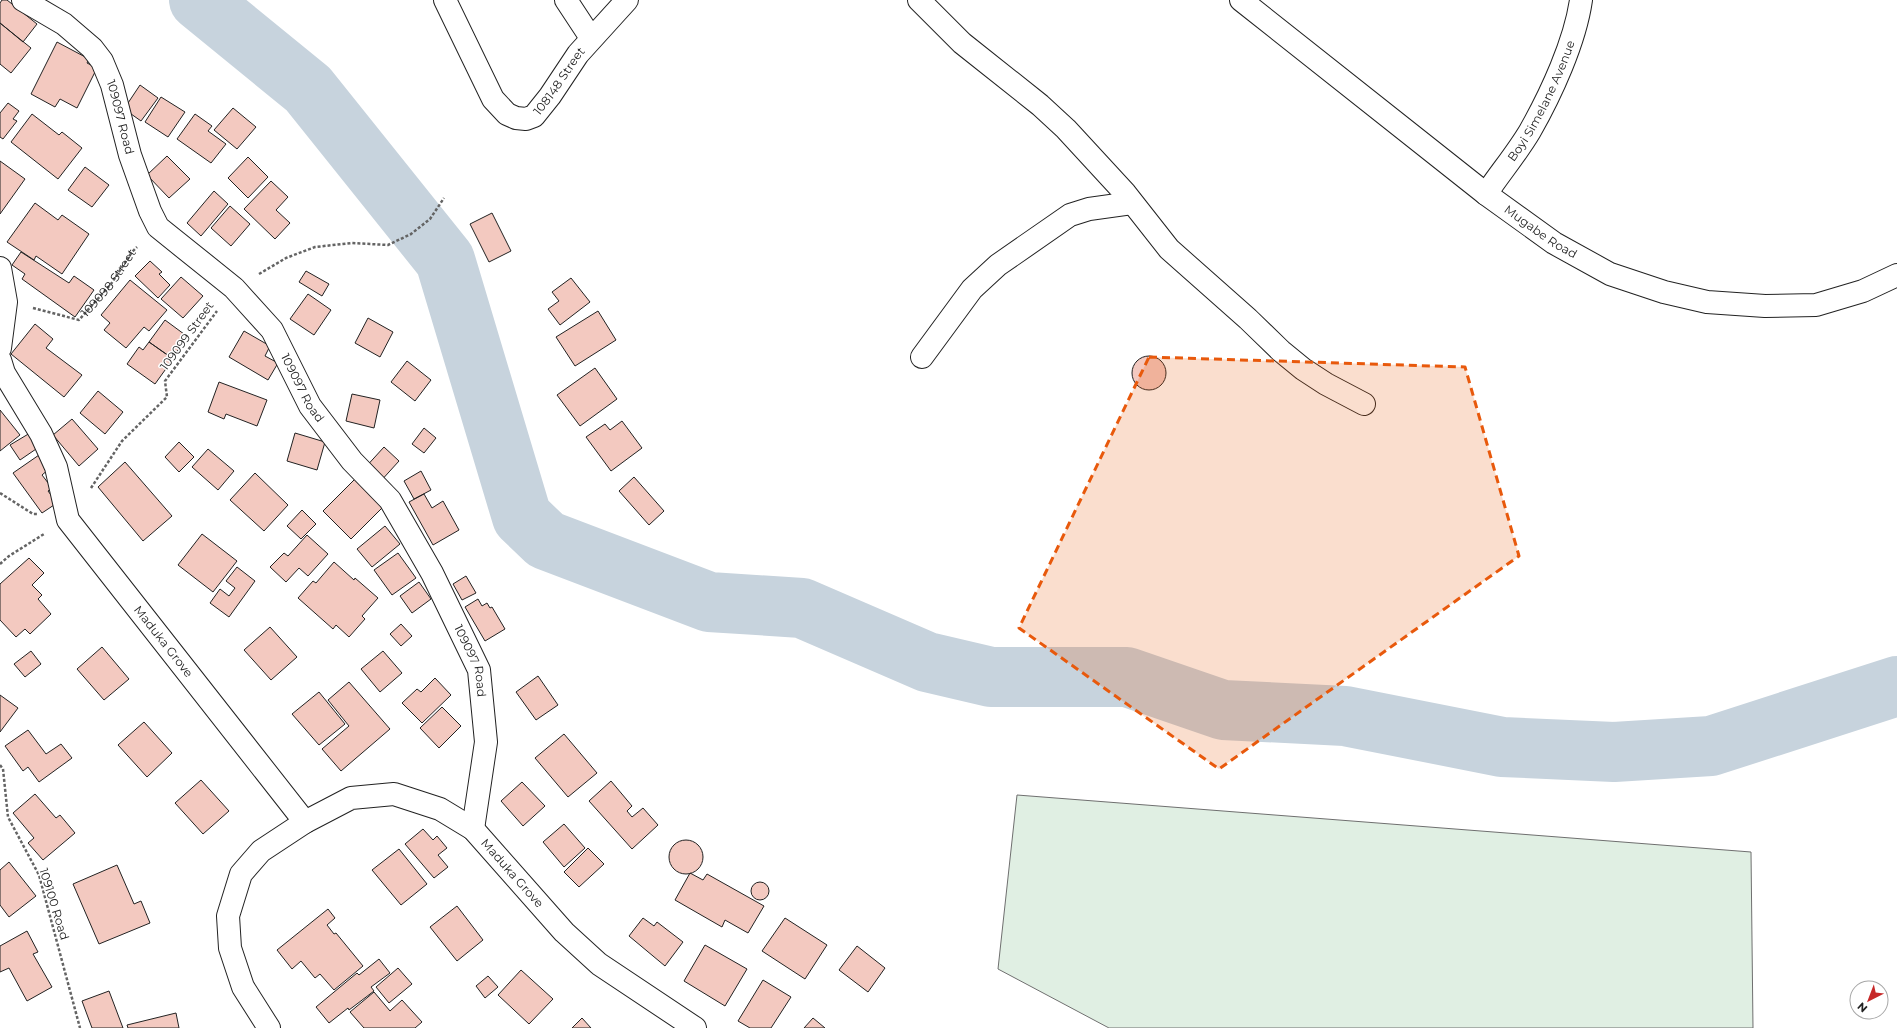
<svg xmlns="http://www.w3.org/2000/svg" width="1897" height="1028" font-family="Montserrat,sans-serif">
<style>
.green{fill:#e0efe3;stroke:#6f6f6f}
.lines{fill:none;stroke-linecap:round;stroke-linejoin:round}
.river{stroke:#c7d3dd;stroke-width:60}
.building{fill:#f3c9c0;stroke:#222}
.minor-casing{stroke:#222;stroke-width:24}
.path{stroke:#646464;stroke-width:2.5;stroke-dasharray:3 2;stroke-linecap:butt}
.minor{stroke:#fff;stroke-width:22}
.marked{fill:#e8590c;fill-opacity:0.2;stroke:#e8590c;stroke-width:3;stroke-dasharray:8 5;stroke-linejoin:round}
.labels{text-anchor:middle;stroke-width:3;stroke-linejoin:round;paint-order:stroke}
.street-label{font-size:12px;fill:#222;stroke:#fff}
</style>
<rect width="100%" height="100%" fill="#fff"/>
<path class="green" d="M1017,795L1751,852L1753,1028H1109L998,969Z"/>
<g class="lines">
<path class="river" d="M199,0L308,89L445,260L522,517L546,540L709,602L802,608L927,662L991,677H1127L1223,710L1345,716L1502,747L1614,752L1711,746L1897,686"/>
</g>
<path class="building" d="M2,0H7L37,24L23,42L0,23V3Z
M0,23L31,48L11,73L0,64Z
M57,42L89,59L87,63L97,68L77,108L60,99L55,107L31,94Z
M140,85L158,98L141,121L124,109Z
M161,97L185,112L168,137L145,122Z
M8,103L19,111L13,119L17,121L3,139L0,137V113Z
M233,108L256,127L237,149L214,130Z
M32,114L59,135L62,132L82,148L58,179L11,142Z
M195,114L212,126L208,131L226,144L211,163L177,139Z
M167,156L190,179L169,198L147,175Z
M248,157L268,177L248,198L228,178Z
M0,161L25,179L0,214Z
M85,167L109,185L92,207L68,190Z
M271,181L288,197L276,210L290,223L275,239L244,209Z
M214,191L228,204L201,236L187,223Z
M35,203L58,220L62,215L89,234L62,274L36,256L34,260L7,242Z
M230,206L250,224L231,246L211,228Z
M492,213L511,251L489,262L470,224Z
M21,252L69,283L74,276L94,290L75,317L22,279L25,274L12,265Z
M150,261L162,272L159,274L170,285L158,298L135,276Z
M306,271L329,284L322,296L299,282Z
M181,277L203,296L183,318L161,299Z
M571,278L590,302L560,325L548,309L559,301L552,292Z
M130,280L167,310L149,331L144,327L126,348L104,330L110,323L101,315Z
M308,294L331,310L314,335L290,319Z
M598,311L616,340L575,366L556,337Z
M368,318L393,332L380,357L355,343Z
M165,320L188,337L172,358L149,342Z
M35,324L53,339L46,348L82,375L64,397L11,354Z
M244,331L270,346L265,356L278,363L268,380L229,357Z
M149,342L173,359L155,384L127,364L139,347L143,350Z
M1132 373a17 17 0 1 1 34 0a17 17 0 1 1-34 0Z
M407,361L431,380L415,401L391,382Z
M595,368L617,399L580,426L557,395Z
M219,382L267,400L257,426L226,414L224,419L208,412Z
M98,391L123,412L105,434L80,413Z
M352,394L380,400L374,428L346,421Z
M0,410L20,435L0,451Z
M72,419L98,449L79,466L53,435Z
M622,421L642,448L611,471L586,437L605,424L610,430Z
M424,428L436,438L424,453L412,444Z
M30,433L39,447L20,460L10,445Z
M295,433L325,442L317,470L287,461Z
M179,442L194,457L179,472L165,457Z
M384,447L399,461L379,483L363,470Z
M208,449L234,471L218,490L192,467Z
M39,455L49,469L42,475L52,488L48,491L57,503L42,513L13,473Z
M125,462L172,516L143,541L98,487Z
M421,471L431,490L414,499L404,481Z
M255,473L288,505L264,531L230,500Z
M359,475L383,507L351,539L323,511Z
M634,477L664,511L649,525L619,491Z
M424,494L432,508L443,501L459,530L433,545L409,502Z
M302,510L316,524L301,539L287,526Z
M385,526L400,544L372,567L357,549Z
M202,534L237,561L213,592L178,565Z
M307,535L328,554L308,576L299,568L286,582L270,567L284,553L288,556Z
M398,553L416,578L392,595L374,570Z
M29,558L44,573L32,585L42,595L38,599L51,614L30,634L25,629L16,637L0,620V584Z
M334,562L354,580L355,578L378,598L362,616L365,619L349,637L336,625L333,629L298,598L313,581L316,583Z
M237,567L255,581L229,617L210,603L220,589L229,596L235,588L226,581Z
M466,576L476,593L462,600L453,584Z
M419,582L431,599L412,613L400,596Z
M478,599L482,606L487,603L490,608L492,607L505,629L485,641L465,607Z
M401,624L412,636L401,646L390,634Z
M270,627L297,657L271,680L244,650Z
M102,647L129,679L104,700L77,669Z
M31,651L41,664L25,677L14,664Z
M383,651L402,673L380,692L361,669Z
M538,676L558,705L536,720L516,692Z
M435,678L451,695L422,723L402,703L417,689L421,692Z
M349,682L390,729L341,771L322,749L349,726L328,700Z
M319,692L345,724L319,745L292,714Z
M0,695L18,708L0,732Z
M442,707L461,726L439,748L420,728Z
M144,722L172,753L147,777L118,745Z
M28,730L46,754L61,744L72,758L39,782L28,767L23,771L5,746Z
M564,734L597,773L568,797L535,758Z
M201,780L229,811L203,834L175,803Z
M611,781L632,806L627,811L632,817L643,808L658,825L632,849L589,801Z
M522,782L545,806L523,826L501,801Z
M35,794L56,818L60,815L75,833L43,860L28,843L34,838L13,813Z
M564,824L585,848L564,867L543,842Z
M423,829L433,840L437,836L447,848L438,855L448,867L434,878L405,844Z
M669 857a17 17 0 1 1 34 0a17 17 0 1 1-34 0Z
M588,848L604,864L579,887L564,872Z
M399,849L427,884L401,905L372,870Z
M9,862L36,896L9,917L0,905V870Z
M117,865L134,904L141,901L150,923L99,944L73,884Z
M690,873L703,880L707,874L764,906L748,933L725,920L722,927L675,900Z
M751 891a9 9 0 1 1 18 0a9 9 0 1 1-18 0Z
M457,906L483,940L457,961L430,927Z
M328,909L335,918L327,925L334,934L336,933L363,966L334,990L320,974L315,978L301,961L292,969L277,950Z
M643,918L654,926L657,922L683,942L665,966L629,936Z
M785,918L827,945L805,979L762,951Z
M27,931L38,952L33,954L52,987L27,1001L9,968L0,972V946Z
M705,945L747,969L725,1006L684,981Z
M857,946L885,968L868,992L839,970Z
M379,959L390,973L371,987L374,991L349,1010L348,1008L329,1023L316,1007L357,973L359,975Z
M398,968L412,984L389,1003L376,987Z
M521,970L553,999L529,1024L498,995Z
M488,976L498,987L485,998L476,986Z
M763,980L791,997L771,1028H750L738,1021Z
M109,991L123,1028H92L82,1001Z
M374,992L390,1011L402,1000L422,1022L415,1028H364L350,1012Z
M176,1013L179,1028H128L127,1025Z
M582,1018L591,1028H572Z
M813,1018L825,1028H804Z"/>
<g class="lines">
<defs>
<g id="minor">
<path id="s2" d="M23,0L64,24L92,48L102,61L112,85L130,155L150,211L158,227L234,288L272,330L310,406L352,461L390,500L432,573L479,670L486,742L473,829"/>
<path id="s3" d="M445,0L493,99L507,114L516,118L526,119L534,116L550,96L578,54L627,0"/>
<path d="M566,0L591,38"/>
<path d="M919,0L962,43L1040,105L1066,129L1125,193L1169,249L1248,319L1281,351L1303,369L1326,384L1364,404"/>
<path id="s4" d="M1241,0L1486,194L1554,243L1610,274L1664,292L1707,302L1765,306L1816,305L1863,291L1897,275"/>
<path id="s5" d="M1486,194C1500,173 1517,153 1530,131C1551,94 1575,42 1581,0"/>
<path d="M0,268L6,302L0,348"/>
<path d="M922,357L972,289L998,265L1070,215L1089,209L1132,203"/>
<path id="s6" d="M0,360L4,373L41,434L56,467L68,520L305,822"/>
<path id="s7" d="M269,1028L243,987L230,948L228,916L241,874L261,851L305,822L351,798L394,794L440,809L473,829L564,932L599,964L695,1028"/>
</g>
</defs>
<use href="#minor" class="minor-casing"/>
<g class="path">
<path d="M259,274L286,258L315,247L352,243L388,245L411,234L430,219L444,198"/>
<path id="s1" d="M33,308L79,320L111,284L132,252L137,247"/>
<path d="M91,488L122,441L167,397L165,381L217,311"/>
<path d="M0,493L33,514H38"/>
<path d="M0,564L9,556L44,534"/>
<path d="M0,765L3,769L8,817L39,875L80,1028"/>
</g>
<use href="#minor" class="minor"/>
</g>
<path class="marked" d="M1149,357L1465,367L1519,556L1219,769L1019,628Z"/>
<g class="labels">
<g class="street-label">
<text dy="4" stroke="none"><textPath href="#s3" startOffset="202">108148 Street</textPath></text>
<text dy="4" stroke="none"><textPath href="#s5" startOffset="109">Boyi Simelane Avenue</textPath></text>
<text dy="4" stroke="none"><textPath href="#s2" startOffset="160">109097 Road</textPath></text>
<text dy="4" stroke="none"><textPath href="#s4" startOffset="379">Mugabe Road</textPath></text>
<text dy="4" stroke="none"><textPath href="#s1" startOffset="95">109098 Street</textPath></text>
<text transform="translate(187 336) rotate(-54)" y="4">109099 Street</text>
<text dy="4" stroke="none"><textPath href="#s2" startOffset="496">109097 Road</textPath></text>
<text dy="4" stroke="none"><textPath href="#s6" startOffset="330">Maduka Grove</textPath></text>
<text dy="4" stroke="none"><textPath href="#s2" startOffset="820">109097 Road</textPath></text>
<text dy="4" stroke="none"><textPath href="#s7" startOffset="490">Maduka Grove</textPath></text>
<text transform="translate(54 904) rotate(73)" y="4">109100 Road</text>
</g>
</g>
<g transform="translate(1869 1000) rotate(222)"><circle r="19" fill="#ffffff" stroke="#a7a7a7"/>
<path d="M0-3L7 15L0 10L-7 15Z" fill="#c62828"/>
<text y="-6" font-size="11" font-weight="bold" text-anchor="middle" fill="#222222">N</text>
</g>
</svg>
